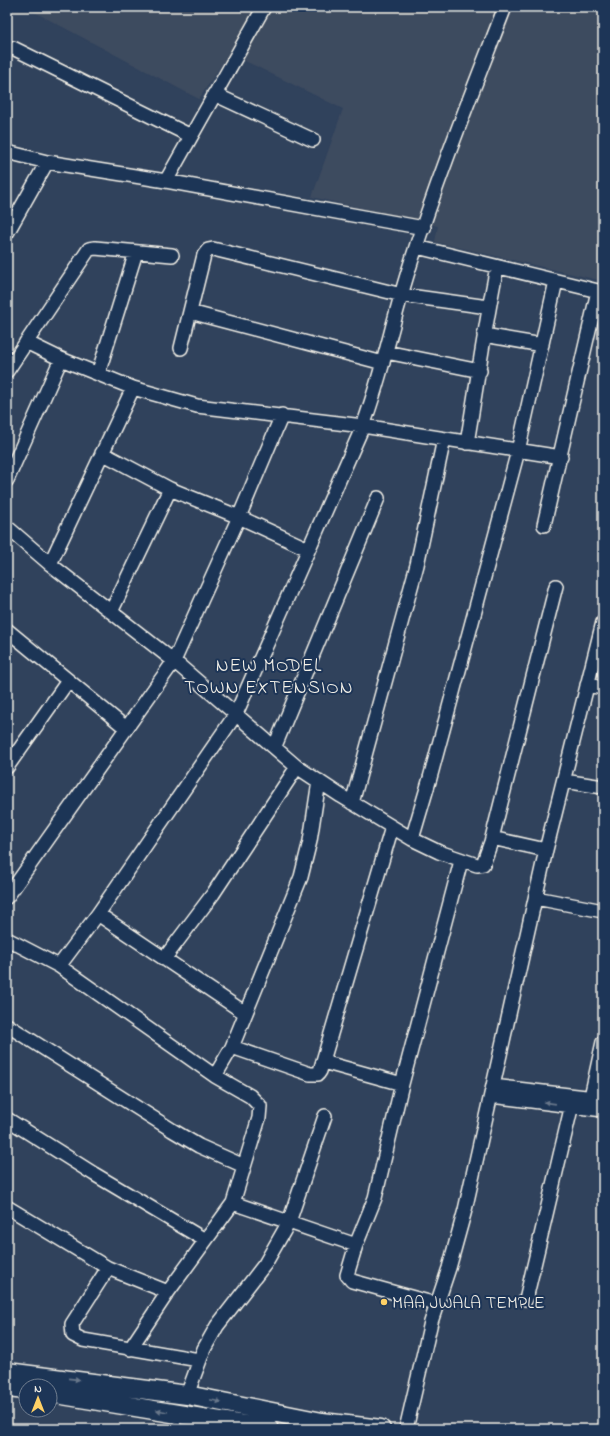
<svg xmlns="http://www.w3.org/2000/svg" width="610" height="1436" font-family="'Indie Flower',sans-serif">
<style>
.built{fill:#3e4b5f}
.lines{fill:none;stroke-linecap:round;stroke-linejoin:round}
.street-casing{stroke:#f4f1e8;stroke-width:16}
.secondary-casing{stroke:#f4f1e8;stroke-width:21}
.street{stroke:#1d3557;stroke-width:13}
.secondary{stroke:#1d3557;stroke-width:18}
.oneway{fill:#68778a}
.poi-dot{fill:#ffd166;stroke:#1d3557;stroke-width:1.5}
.labels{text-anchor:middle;stroke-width:4;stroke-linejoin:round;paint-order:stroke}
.poi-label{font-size:18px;fill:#f4f1e8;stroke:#1d3557;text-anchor:start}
.neighbourhood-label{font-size:19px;letter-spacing:1px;fill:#f4f1e8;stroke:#1d3557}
</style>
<rect width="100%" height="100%" fill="#30425c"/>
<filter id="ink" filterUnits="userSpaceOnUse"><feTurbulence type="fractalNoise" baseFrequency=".025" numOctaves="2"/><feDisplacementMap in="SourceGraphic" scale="8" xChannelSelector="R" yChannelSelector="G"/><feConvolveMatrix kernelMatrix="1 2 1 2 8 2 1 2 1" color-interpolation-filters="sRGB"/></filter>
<g filter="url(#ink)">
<path class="built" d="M25,7H603V281L435,242L438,226L312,197L343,109L229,53L199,99Z"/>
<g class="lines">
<defs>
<path id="street" d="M7,49L13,48L191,136
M214,94L313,140
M7,152L47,162L166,181L424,228
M166,181L264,7
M7,233L47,162
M417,247L598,291L544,525
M190,312L383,363
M484,335L542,345
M26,342L61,359L133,388L197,406L363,426L561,457
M181,348L204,255L208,250L213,249L402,295L488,307
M386,352L480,371
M7,371L89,249L95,248L172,255
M98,374L136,252
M467,443C477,384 485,325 497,267
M102,453L170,489L239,517L308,549
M7,480L61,359
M7,527L50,564L174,661L297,767L341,796L412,839L439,852L477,865L483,864L491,842L496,839L546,850
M50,564L133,388
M111,612L170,489
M7,630L126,728
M587,685L603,688
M275,746L378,498
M7,767L68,681
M564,781L603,787
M352,803L417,565L444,439
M412,839L430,778L518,451L556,281
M491,842L556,586
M7,897L174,661L239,517L282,415
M536,898L603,911
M98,914L245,1013
M7,939L59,966L215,1076L250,1096L260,1106L259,1118L233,1203L168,1292L130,1349
M164,959L213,894L297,767
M59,966L98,914L236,714L363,426C382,375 392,323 408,272C436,182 471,95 505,7
M7,1025L172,1130L199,1146L244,1166
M232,1047L310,1074H318L320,1071L392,827
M323,1062L402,1084
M215,1076L232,1047L301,877L310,841L319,781
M493,1086L603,1099
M491,1096L603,1110
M589,1106L603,1042
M7,1119L94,1174L205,1240
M233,1203L356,1245
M7,1207L108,1268L168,1292
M108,1268L72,1324L73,1335L83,1340L199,1360
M526,1299L574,1096
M436,1304L352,1281L347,1275L356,1245L375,1198L402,1084L461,861
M187,1395L204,1349L217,1326L265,1264L289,1222L325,1116
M406,1429L431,1322L449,1268L465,1210L546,850L603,622"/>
<path id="secondary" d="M7,1372L187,1395L322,1422L381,1429
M7,1388L26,1390
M50,1393L269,1429"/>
</defs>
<use href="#street" class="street-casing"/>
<use href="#secondary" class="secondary-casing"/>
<use href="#street" class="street"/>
<use href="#secondary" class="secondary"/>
</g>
<defs><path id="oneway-solid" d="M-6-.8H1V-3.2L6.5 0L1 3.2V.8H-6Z"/></defs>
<g class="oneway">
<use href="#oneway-solid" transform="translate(550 1103) rotate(-172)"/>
<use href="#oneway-solid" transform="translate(74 1379) rotate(6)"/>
<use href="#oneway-solid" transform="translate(216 1401) rotate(12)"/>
<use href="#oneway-solid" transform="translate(162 1411) rotate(-170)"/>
</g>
</g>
<circle class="poi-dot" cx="384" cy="1302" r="4"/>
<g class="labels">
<g class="poi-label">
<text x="392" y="1308">MAA JWALA TEMPLE</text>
</g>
<g class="neighbourhood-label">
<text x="269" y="671">NEW MODEL<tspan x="269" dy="22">TOWN EXTENSION</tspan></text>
</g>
</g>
<rect width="610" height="1436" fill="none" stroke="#1d3557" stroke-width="24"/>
<rect x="12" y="12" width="586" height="1412" fill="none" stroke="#f4f1e8" stroke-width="1.5" filter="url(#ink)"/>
<g transform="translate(38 1398)"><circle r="19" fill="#1d3557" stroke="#738091"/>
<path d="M0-3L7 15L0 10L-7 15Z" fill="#ffd166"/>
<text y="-6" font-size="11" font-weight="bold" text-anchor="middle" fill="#f4f1e8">N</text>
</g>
</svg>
